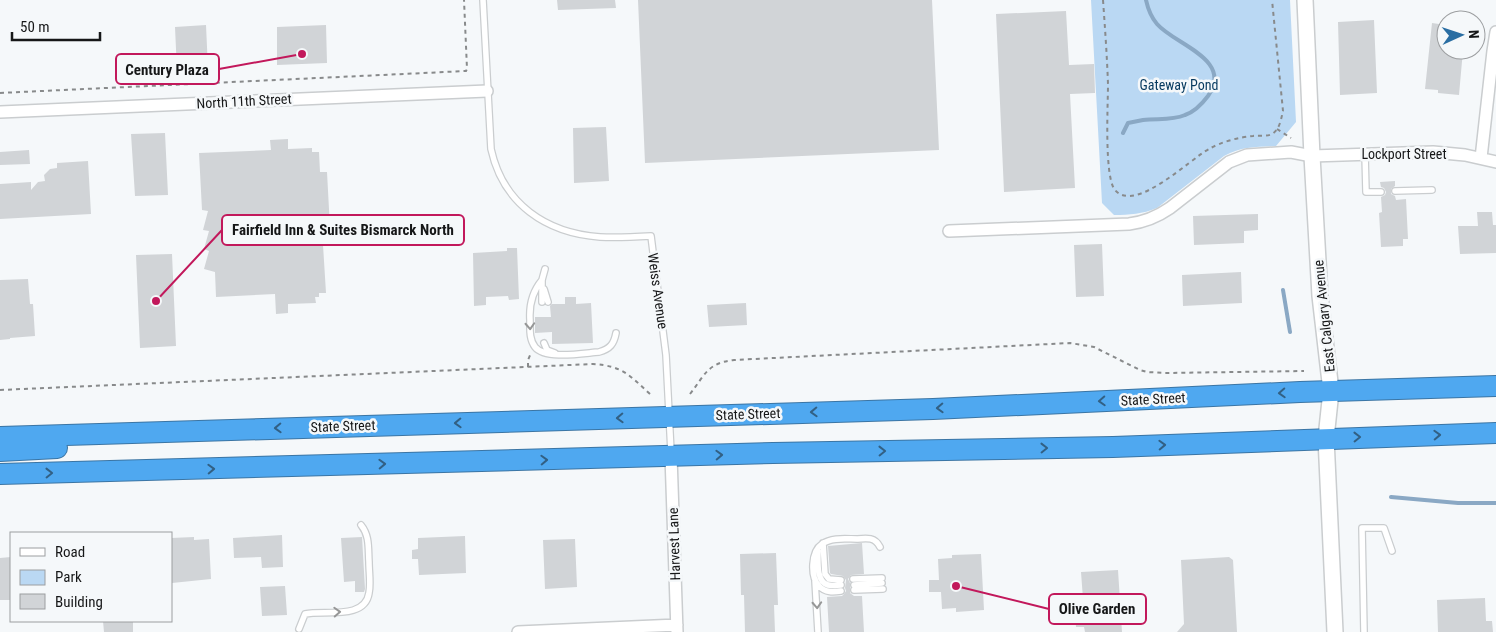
<svg xmlns="http://www.w3.org/2000/svg" width="1496" height="632" font-family="'Roboto Condensed',sans-serif">
<style>
.green{fill:#bad8f3}
.lines{fill:none;stroke-linecap:round;stroke-linejoin:round}
.stream{stroke:#8aa8c4;stroke-width:4}
.building{fill:#d1d4d7}
.lane-casing{stroke:#cacdcf;stroke-width:8}
.street-casing{stroke:#cacdcf;stroke-width:14}
.secondary-casing{stroke:#cacdcf;stroke-width:18}
.highway-casing{stroke:#3b75a4;stroke-width:22}
.path{stroke:#888a8b;stroke-width:2;stroke-dasharray:4 4;stroke-linecap:butt}
.lane{stroke:#fff;stroke-width:5.5}
.street{stroke:#fff;stroke-width:11}
.secondary{stroke:#fff;stroke-width:15}
.highway{stroke:#4fa8f0;stroke-width:20}
.oneway{stroke:#969797}
.oneway2{stroke:#326084}
.labels{text-anchor:middle;stroke-width:5;stroke-linejoin:round;paint-order:stroke}
.park-label{font-size:14px;fill:#073a5f;stroke:#f5f8fa}
.street-label{font-size:14px;fill:#161718;stroke:#f5f8fa}
.leader{fill:none;stroke:#c2185b;stroke-width:2}
.callout-dot{fill:#c2185b;stroke:#f5f8fa;stroke-width:2}
.callout{fill:#f5f8fa;stroke:#c2185b;stroke-width:2}
.callout-label{font-size:15px;text-anchor:middle;font-weight:bold;fill:#161718}
</style>
<rect width="100%" height="100%" fill="#f5f8fa"/>
<path class="green" d="M1091,0H1290L1296,122L1276,146C1256,147 1242,146 1224,156L1157,208C1142,214 1130,215 1114,215L1102,203Z"/>
<g class="lines">
<path class="stream" d="M1123,133L1128,123C1133,122 1138,121 1143,120C1157,118 1171,121 1185,115C1194,112 1202,104 1208,96C1234,59 1175,45 1157,24C1151,17 1148,9 1146,0
M1283,290L1290,332
M1391,497L1458,503H1496"/>
</g>
<path class="building" d="M557,0H615L616,8L558,10Z
M638,0H932L939,150L645,163Z
M1066,11L1069,65L1094,64L1095,93L1070,94L1075,188L1004,192L996,14Z
M1374,20L1377,93L1340,95L1338,22Z
M1432,23L1446,25V50H1463L1459,95L1438,93V90L1425,89Z
M206,25L208,69L177,71L175,27Z
M326,25L327,63L277,65V27Z
M606,127L609,181L574,183L573,128Z
M165,133L168,195L135,196L131,134Z
M288,139V149L312,148V152H319L320,172H327L330,228L322,229L326,293H319V297H315L316,303L288,304V313L276,314L275,294L216,297L215,272L204,269L209,251L204,249L209,231L203,230L208,211L202,210L199,153L271,150L270,140Z
M29,150L30,164L0,165V152Z
M88,161L91,214L0,219V184L31,182V190L38,182L45,181L44,175L50,169L57,168V163Z
M1395,181V186L1391,189V194L1395,196L1396,200L1406,199L1408,239H1403V246L1381,247L1379,213L1382,212L1381,197L1385,195L1386,192L1384,188L1381,187L1380,182Z
M1477,212H1492L1493,225H1496V253L1460,254L1458,226H1478Z
M1258,214V230L1244,231V243L1194,245L1193,216Z
M1102,244L1104,296L1076,297L1074,245Z
M507,248H517L519,299L509,300L508,296L486,297V305L474,306L473,253L507,251Z
M172,254L176,346L140,348L136,255Z
M1241,272L1242,303L1183,306L1182,275Z
M28,279L30,304H33L35,336L10,338V339L0,340V280Z
M565,297H576V304L591,303L593,343L552,344V332L535,333V317H551L550,306L552,304H565Z
M746,303L747,325L709,327L707,305Z
M282,535L283,567L262,568L261,557L234,558L233,538Z
M465,536L466,573L419,575L418,559H412V550L418,549V538Z
M194,537V540L209,539L211,579L172,583L171,581V538Z
M362,537L365,589L364,592H355V581L344,582L341,538Z
M575,539L577,587L545,589L543,540Z
M862,543L864,574L851,575L848,579L850,583V593L854,596H862L864,632H829L827,597L842,596L844,594L846,591L845,588L846,580L843,576L831,574L830,573L828,546Z
M776,553L778,605H774L775,632H745L744,595H741L740,554Z
M981,554L984,610L956,612V608L942,609L941,592H929V580H939L938,559L952,558V555Z
M11,557V600H0V558Z
M1229,557L1233,560L1237,632H1177L1184,624L1181,560Z
M1118,570L1122,632H1085L1084,627H1076L1074,599H1083L1081,572Z
M285,586L287,615L262,616L260,587Z
M1485,598L1486,621H1492L1493,632H1438L1437,600Z
M103,621H133V632H104Z"/>
<g class="lines">
<defs>
<path id="lane" d="M483,0L491,149C503,204 546,233 600,237C617,238 634,237 651,236L666,355L671,452
M1365,154L1366,192H1381
M1395,191L1432,190
M542,280C532,292 529,305 530,320C530,329 529,339 535,347C545,360 584,353 599,352C610,349 614,344 616,333
M544,289L548,302
M542,302V280L545,269
M544,343L547,350L555,353
M823,543L825,574L829,579L841,580
M818,551C818,561 816,582 828,585C832,586 837,585 841,585
M853,579L882,578
M815,581L818,632
M854,585L882,583
M854,590L883,589
M841,591C834,592 825,593 819,586C810,577 811,551 822,544C832,537 846,539 857,539C867,538 875,537 880,547
M299,629L305,614C325,610 365,620 369,593C371,584 369,572 369,562C368,549 370,536 361,525
M1364,632L1362,528H1384L1392,551"/>
<path id="street" d="M0,112L487,91
M1481,158L1493,51L1496,32
M949,231L1129,224C1145,222 1157,217 1170,208L1229,162L1247,155L1291,152L1312,156L1433,152L1465,155L1496,162
M671,456L677,632
M518,632L677,625"/>
<path id="secondary" d="M1305,0L1312,156L1320,296L1331,391L1326,438L1335,632"/>
<path id="highway" d="M0,437L933,409L1300,392L1496,386
M0,451L57,448
M0,474L773,453L1113,447L1496,433"/>
</defs>
<use href="#lane" class="lane-casing"/>
<use href="#street" class="street-casing"/>
<use href="#secondary" class="secondary-casing"/>
<use href="#highway" class="highway-casing"/>
<path class="path" d="M1103,0C1105,28 1107,56 1108,84C1108,104 1104,177 1115,190C1135,214 1190,159 1209,149C1221,142 1239,137 1253,136C1259,135 1266,137 1272,134C1280,129 1281,119 1283,111L1272,0
M0,93L466,71L467,69L464,0
M1277,129L1291,138
M528,367V360L531,353
M0,390L593,364C623,366 629,375 650,394
M690,394C705,375 707,363 734,360L1070,343L1094,347L1140,370L1147,372L1165,373L1304,371"/>
<use href="#lane" class="lane"/>
<use href="#street" class="street"/>
<use href="#secondary" class="secondary"/>
<use href="#highway" class="highway"/>
</g>
<defs><path id="oneway-chevron" d="M-2-3.5L2.5 0L-2 3.5" fill="none" stroke-width="1.6" stroke-linecap="round" stroke-linejoin="round" transform="scale(1.25)"/></defs>
<g class="oneway">
<use href="#oneway-chevron" transform="translate(530 326) rotate(87)"/>
<use href="#oneway-chevron" transform="translate(817 605) rotate(87)"/>
<use href="#oneway-chevron" transform="translate(337 612) rotate(-3)"/>
</g>
<g class="oneway2">
<use href="#oneway-chevron" transform="translate(1282 393) rotate(177)"/>
<use href="#oneway-chevron" transform="translate(1102 401) rotate(177)"/>
<use href="#oneway-chevron" transform="translate(940 408) rotate(178)"/>
<use href="#oneway-chevron" transform="translate(814 412) rotate(178)"/>
<use href="#oneway-chevron" transform="translate(620 418) rotate(178)"/>
<use href="#oneway-chevron" transform="translate(458 423) rotate(178)"/>
<use href="#oneway-chevron" transform="translate(278 428) rotate(178)"/>
<use href="#oneway-chevron" transform="translate(1437 435) rotate(-2)"/>
<use href="#oneway-chevron" transform="translate(1357 437) rotate(-1)"/>
<use href="#oneway-chevron" transform="translate(1162 445) rotate(-2)"/>
<use href="#oneway-chevron" transform="translate(1044 448) rotate(-1)"/>
<use href="#oneway-chevron" transform="translate(882 451) rotate(-1)"/>
<use href="#oneway-chevron" transform="translate(719 455) rotate(-2)"/>
<use href="#oneway-chevron" transform="translate(544 460) rotate(-2)"/>
<use href="#oneway-chevron" transform="translate(382 464) rotate(-2)"/>
<use href="#oneway-chevron" transform="translate(211 469) rotate(-2)"/>
<use href="#oneway-chevron" transform="translate(49 473) rotate(-1)"/>
</g>
<g class="labels">
<g class="park-label">
<text x="1179" y="90">Gateway Pond</text>
</g>
<g class="street-label">
<text transform="translate(244 101) rotate(-3)" y="5">North 11th Street</text>
<text x="1404" y="159">Lockport Street</text>
<text transform="translate(658 291) rotate(82)" y="5">Weiss Avenue</text>
<text transform="translate(1324 316) rotate(-96)" y="5">East Calgary Avenue</text>
<text transform="translate(1153 399) rotate(-3)" y="5">State Street</text>
<text transform="translate(748 414) rotate(-2)" y="5">State Street</text>
<text transform="translate(343 426) rotate(-2)" y="5">State Street</text>
<text transform="translate(674 544) rotate(-92)" y="5">Harvest Lane</text>
</g>
</g>
<path class="leader" d="M302 54L219 69M156 301L222 230M956 586L1049 609"/>
<g class="callout-dot">
<circle cx="302" cy="54" r="5"/>
<circle cx="156" cy="301" r="5"/>
<circle cx="956" cy="586" r="5"/>
</g>
<g class="callout">
<rect x="116" y="54" width="103" height="30" rx="5"/>
<rect x="222" y="215" width="242" height="30" rx="5"/>
<rect x="1049" y="594" width="97" height="30" rx="5"/>
</g>
<g class="callout-label">
<text x="167" y="75">Century Plaza</text>
<text x="343" y="235">Fairfield Inn &amp; Suites Bismarck North</text>
<text x="1097" y="614">Olive Garden</text>
</g>
<rect x="10" y="532" width="162" height="90" fill="#f5f8fa" stroke="#9c9ea0"/>
<rect x="20" y="548" width="25" height="8" fill="#ffffff" stroke="#9c9ea0"/>
<text x="55" y="557" font-size="15" fill="#161718">Road</text>
<rect x="20" y="570" width="25" height="15" fill="#bad8f3" stroke="#9c9ea0"/>
<text x="55" y="582" font-size="15" fill="#161718">Park</text>
<rect x="20" y="594" width="25" height="15" fill="#d1d4d7" stroke="#9c9ea0"/>
<text x="55" y="607" font-size="15" fill="#161718">Building</text>
<g transform="translate(1461 35) rotate(87)"><circle r="24" fill="#f5f8fa" stroke="#9c9ea0"/>
<path d="M0-4L9 19L0 12L-9 19Z" fill="#2a6ea3"/>
<text y="-8" font-size="14" font-weight="bold" text-anchor="middle" fill="#161718">N</text>
</g>
<path d="M12 32v8h88v-8" fill="none" stroke="#161718" stroke-width="2.5"/>
<text x="20" y="32" font-size="15" fill="#161718" stroke="#f5f8fa" stroke-width="4" paint-order="stroke">50 m</text>
</svg>
